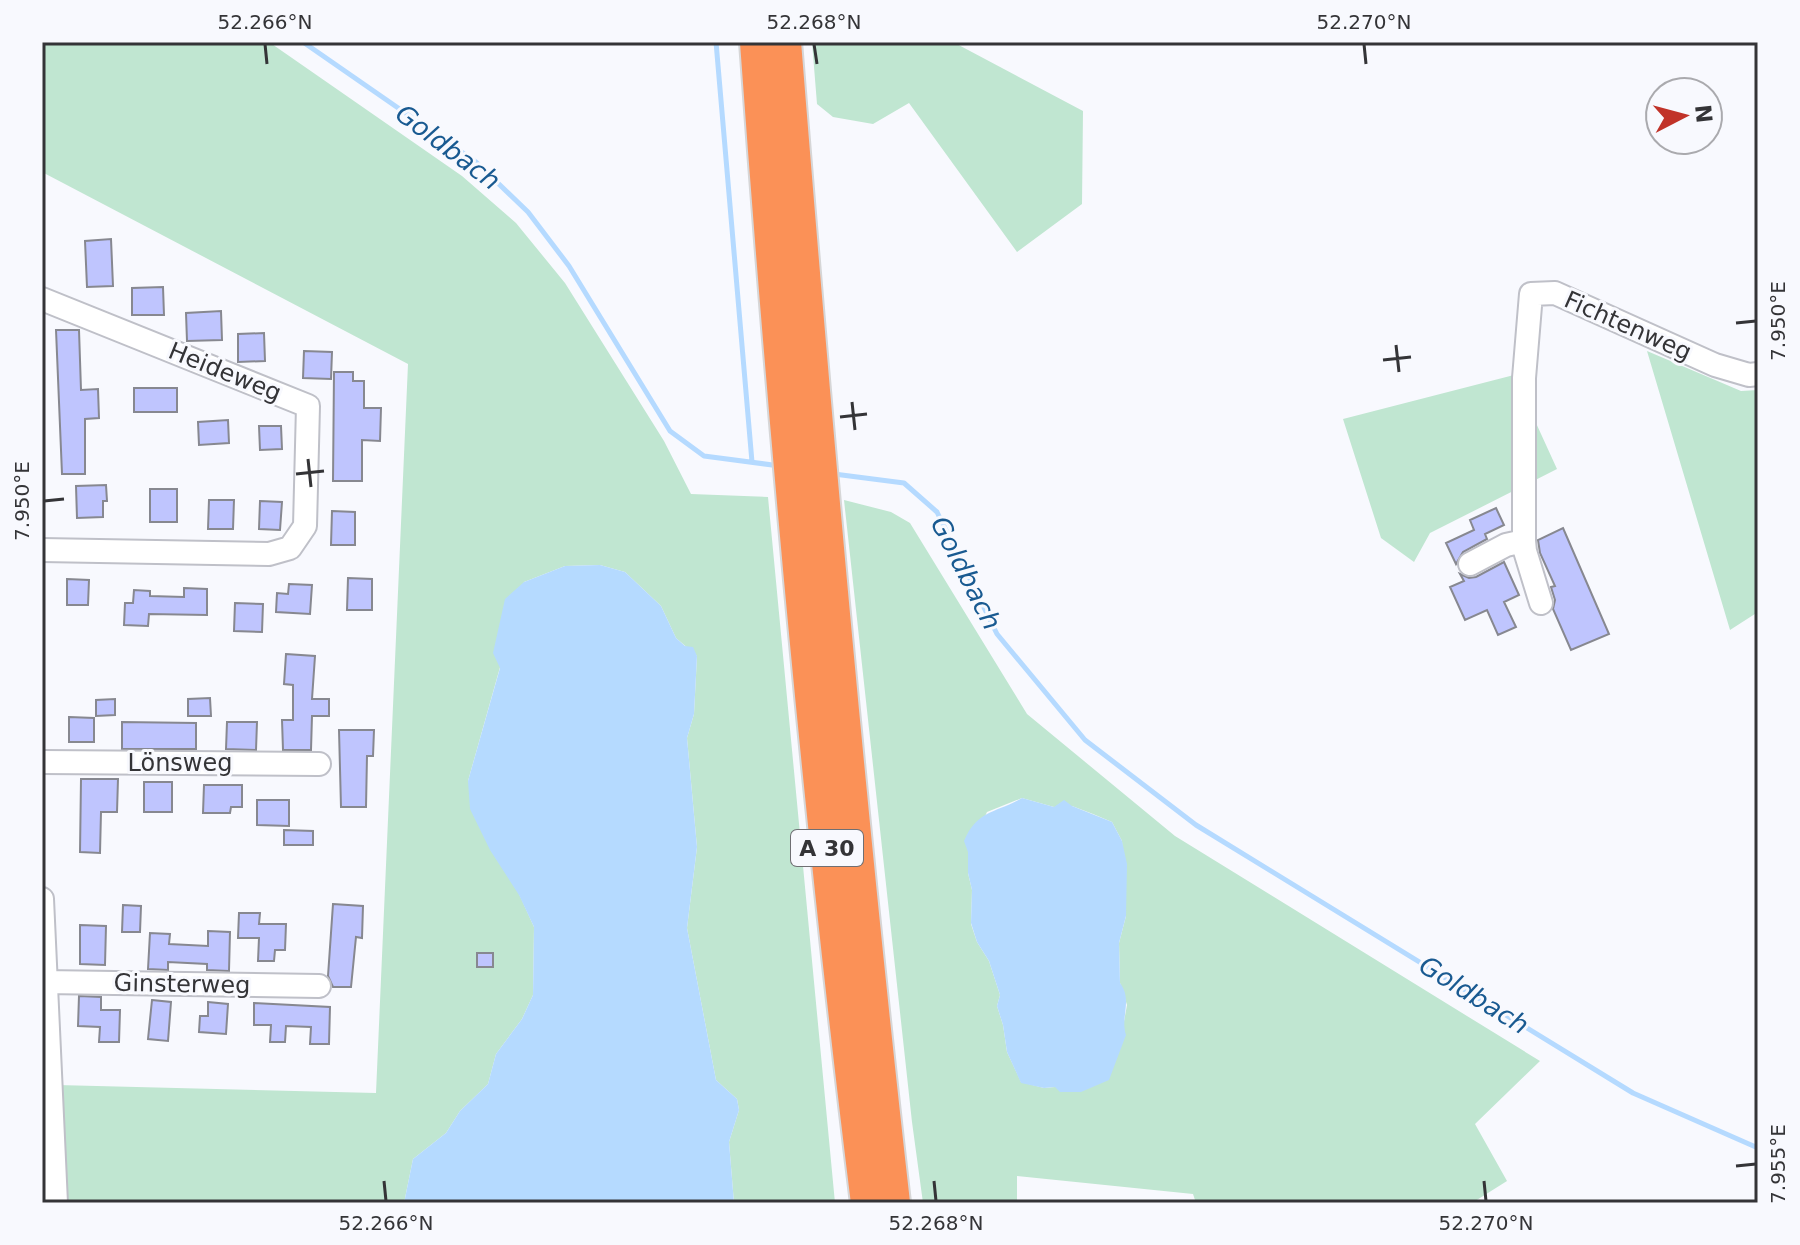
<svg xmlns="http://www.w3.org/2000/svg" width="1800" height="1245" font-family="'DejaVu Sans',sans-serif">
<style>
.green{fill:#c0e6d1;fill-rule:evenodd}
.water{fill:#b5daff}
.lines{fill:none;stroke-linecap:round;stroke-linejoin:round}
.stream{stroke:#b5daff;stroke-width:5}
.building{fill:#bfc5fe;stroke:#878890;stroke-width:2}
.minor-casing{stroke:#bfc0c8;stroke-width:26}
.highway-casing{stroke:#d6d6d7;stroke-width:36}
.minor{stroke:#fff;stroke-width:22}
.highway{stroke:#fb9157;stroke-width:32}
.ticks{fill:none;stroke:#343437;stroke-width:3}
.labels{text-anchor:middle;stroke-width:6;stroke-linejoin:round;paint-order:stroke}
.shield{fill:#f8f9fe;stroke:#6f6f73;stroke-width:2}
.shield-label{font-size:22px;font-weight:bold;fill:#343437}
.street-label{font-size:24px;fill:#343437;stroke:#f8f9fe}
.water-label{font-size:26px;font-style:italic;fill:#195a91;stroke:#f8f9fe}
.neatline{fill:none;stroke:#343437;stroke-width:3}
.ticks-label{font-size:20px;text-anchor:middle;fill:#343437}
</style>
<rect width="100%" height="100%" fill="#f8f9fe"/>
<path class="green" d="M42,42H269L462,176L516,223L565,283L664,441L691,494L768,497L835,1203H734L729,1142L739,1110L737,1099L716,1080L687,928L697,847L687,738L694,714L697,656L676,638L661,606L625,572L600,565L565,566L524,582L468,781L534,927L533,995L522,1019L496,1054L488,1084L460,1111L446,1133L413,1159L404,1203H42V1054L57,1085L376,1093L408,364L42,172Z
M812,42H953L1083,111L1082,204L1017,252L909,103L873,124L833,117L817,104Z
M1647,351L1741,391L1758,390V612L1730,630Z
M1514,375L1557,469L1430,533L1414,562L1381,538L1343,419Z
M844,500L891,512L910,523L1027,714L1175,836L1540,1061L1475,1124L1507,1181L1472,1203H1196L1193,1194L1017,1176V1203H923L912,1122ZM1022,798L1054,807L1072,806L1093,814L1112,822L1122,841L1126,916L1119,943L1120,983L1127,1005L1123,1027L1055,1087L1044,1088L1021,1082L1007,1052L1003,1025L997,1006L1000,995L989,961L977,942L971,924L972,890L968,873V852L987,812Z"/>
<path class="water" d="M600,565L625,572L661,606L676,638L685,646L693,647L697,656L694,714L687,738L697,847L687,928L716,1080L737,1099L739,1110L729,1142L734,1203H404L413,1159L446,1133L460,1111L488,1084L496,1054L522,1019L533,995L534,927L519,895L490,850L470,809L468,781L500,668L493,653L505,599L524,582L565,566Z
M1022,798L1054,807L1064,800L1072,806L1112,822L1122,841L1127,864L1126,916L1119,943L1120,983C1133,1000 1120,1017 1126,1035L1109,1080L1081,1092H1060L1055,1087L1044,1088L1021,1083L1007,1052L1003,1025L997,1006L1000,995L989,961L977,942L971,923L972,890L968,873V852L964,841C977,810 996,813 1022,798Z"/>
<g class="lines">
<path class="stream" d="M303,42L476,162L528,212L569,266L670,431L704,456L780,466
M716,42L752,462
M834,474L904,483L937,512L997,634L1085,740L1196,825L1633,1093L1758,1148"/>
</g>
<path class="building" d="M111,239L113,286L87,287L85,241Z
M163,287L164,315H132V288Z
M221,311L222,340L187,341L186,313Z
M56,330H79L81,390L98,389L99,418L85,419V474H62Z
M264,333L265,361L238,362V334Z
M304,351L332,352L331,379L303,378Z
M334,372H353V381H364V408H381L380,441L362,440V481H333Z
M134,388H177V412H134Z
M228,420L229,443L199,445L198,422Z
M259,426H281L282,449L260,450Z
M106,485L107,501H103V517L77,518L76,486Z
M150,489H177V522H150Z
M209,500H234L233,529H208Z
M260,501L282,502L280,530L259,529Z
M1496,508L1504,525L1485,534L1487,539L1463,552L1456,564L1446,543L1474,530L1470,520Z
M332,511L355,512V545H331Z
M1563,528L1609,634L1571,650L1553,609L1555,600L1551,587L1555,586L1540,553L1538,540Z
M1504,562L1519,595L1504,602L1516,627L1498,635L1487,610L1465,620L1450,587L1464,581L1460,574L1469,578L1476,577Z
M348,578L372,579V610H347Z
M67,579L89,580L88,605H67Z
M289,584L312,585L310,614L276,612L277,593L288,594Z
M184,588L207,589V615L149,614L148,626L124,625L125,603H133L134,590L150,591V596L184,597Z
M235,603L263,604L262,632L234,631Z
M286,654L315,656L312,699H329V716H312L311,750H283L282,720H293V685L284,684Z
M210,698L211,716H188V699Z
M115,699V715L96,716V700Z
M69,717L94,718V742H69Z
M122,722L196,723V749H122Z
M227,722H257L256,750L226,749Z
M339,730H374L373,756H367L366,807H341Z
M81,779H118L117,812H101L100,853L80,852Z
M144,782H172V812H144Z
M204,785H242V807H231L230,813H203Z
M257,800H289V826L257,825Z
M284,830L313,831V845H284Z
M333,904L363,906L362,938L356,937L351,987H333L328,976Z
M123,905L141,906L140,932H122Z
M239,913H260L259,924H286L285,950H275L274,961H258L259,938H238Z
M80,925L106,926L105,965L80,964Z
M208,931L230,932L229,971L207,970V964L168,962V970L148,969L150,933L170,934L169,944L208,946Z
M477,953H493V967H477Z
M79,996L101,997V1010H120L119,1042H99L100,1027L78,1026Z
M152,1000L171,1002L168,1041L148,1039Z
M208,1002L228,1004L226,1034L199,1032L200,1016H208Z
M254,1003L330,1007L329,1044H310L311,1027L286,1026L285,1042H270L271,1025H254Z"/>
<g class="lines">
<defs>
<path id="minor" d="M42,299L308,406L305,526L290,548L269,554L42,550
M1470,564L1506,545L1524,541
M1541,603L1525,551L1524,541V378L1531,294L1555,293L1715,365L1749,375L1758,374
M42,762L319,764
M42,899L56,1203
M44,982L319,986"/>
<path id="highway" d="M756,42C784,430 819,817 867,1203
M785,42C816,430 850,817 894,1203"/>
</defs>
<use href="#minor" class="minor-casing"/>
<use href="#highway" class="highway-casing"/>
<use href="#minor" class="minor"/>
<use href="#highway" class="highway"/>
</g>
<path class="ticks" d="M265,44L267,64M814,44L817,64M1364,44L1366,64M1736,323L1756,321M1396,345L1399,372M1383,360L1411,357M852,402L855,430M840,417L867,414M308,459L311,487M296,474L324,471M44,501L64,499M1736,1166L1756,1164M384,1181L386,1201M934,1181L936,1201M1484,1181L1486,1201"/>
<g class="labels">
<rect class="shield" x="791" y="830" width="72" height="36" rx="6"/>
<g class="shield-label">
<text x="827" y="856">A 30</text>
</g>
<g class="street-label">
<text transform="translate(1628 326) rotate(24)" y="8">Fichtenweg</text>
<text transform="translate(225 372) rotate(22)" y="8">Heideweg</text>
<text x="180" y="771">Lönsweg</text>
<text transform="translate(182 984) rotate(1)" y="8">Ginsterweg</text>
</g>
<g class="water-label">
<text transform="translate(448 147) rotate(37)" y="9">Goldbach</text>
<text transform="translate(966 573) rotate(63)" y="9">Goldbach</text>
<text transform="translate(1474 995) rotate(32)" y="9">Goldbach</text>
</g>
</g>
<rect width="1800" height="1245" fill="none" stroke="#f8f9fe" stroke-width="88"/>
<g transform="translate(1684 116) rotate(84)"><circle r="38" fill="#f8f9fe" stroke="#aaaaae" stroke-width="2"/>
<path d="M0-6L14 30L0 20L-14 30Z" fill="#c13329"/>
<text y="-12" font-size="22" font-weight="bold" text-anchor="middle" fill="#343437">N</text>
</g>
<rect x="44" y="44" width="1712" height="1157" class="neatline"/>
<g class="ticks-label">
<text x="265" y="29">52.266°N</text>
<text x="814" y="29">52.268°N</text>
<text x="1364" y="29">52.270°N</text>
<text transform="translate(1778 321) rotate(-90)" y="7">7.950°E</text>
<text transform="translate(22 501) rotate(-90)" y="7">7.950°E</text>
<text transform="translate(1778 1164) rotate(-90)" y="7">7.955°E</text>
<text x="386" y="1230">52.266°N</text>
<text x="936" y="1230">52.268°N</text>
<text x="1486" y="1230">52.270°N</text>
</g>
</svg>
